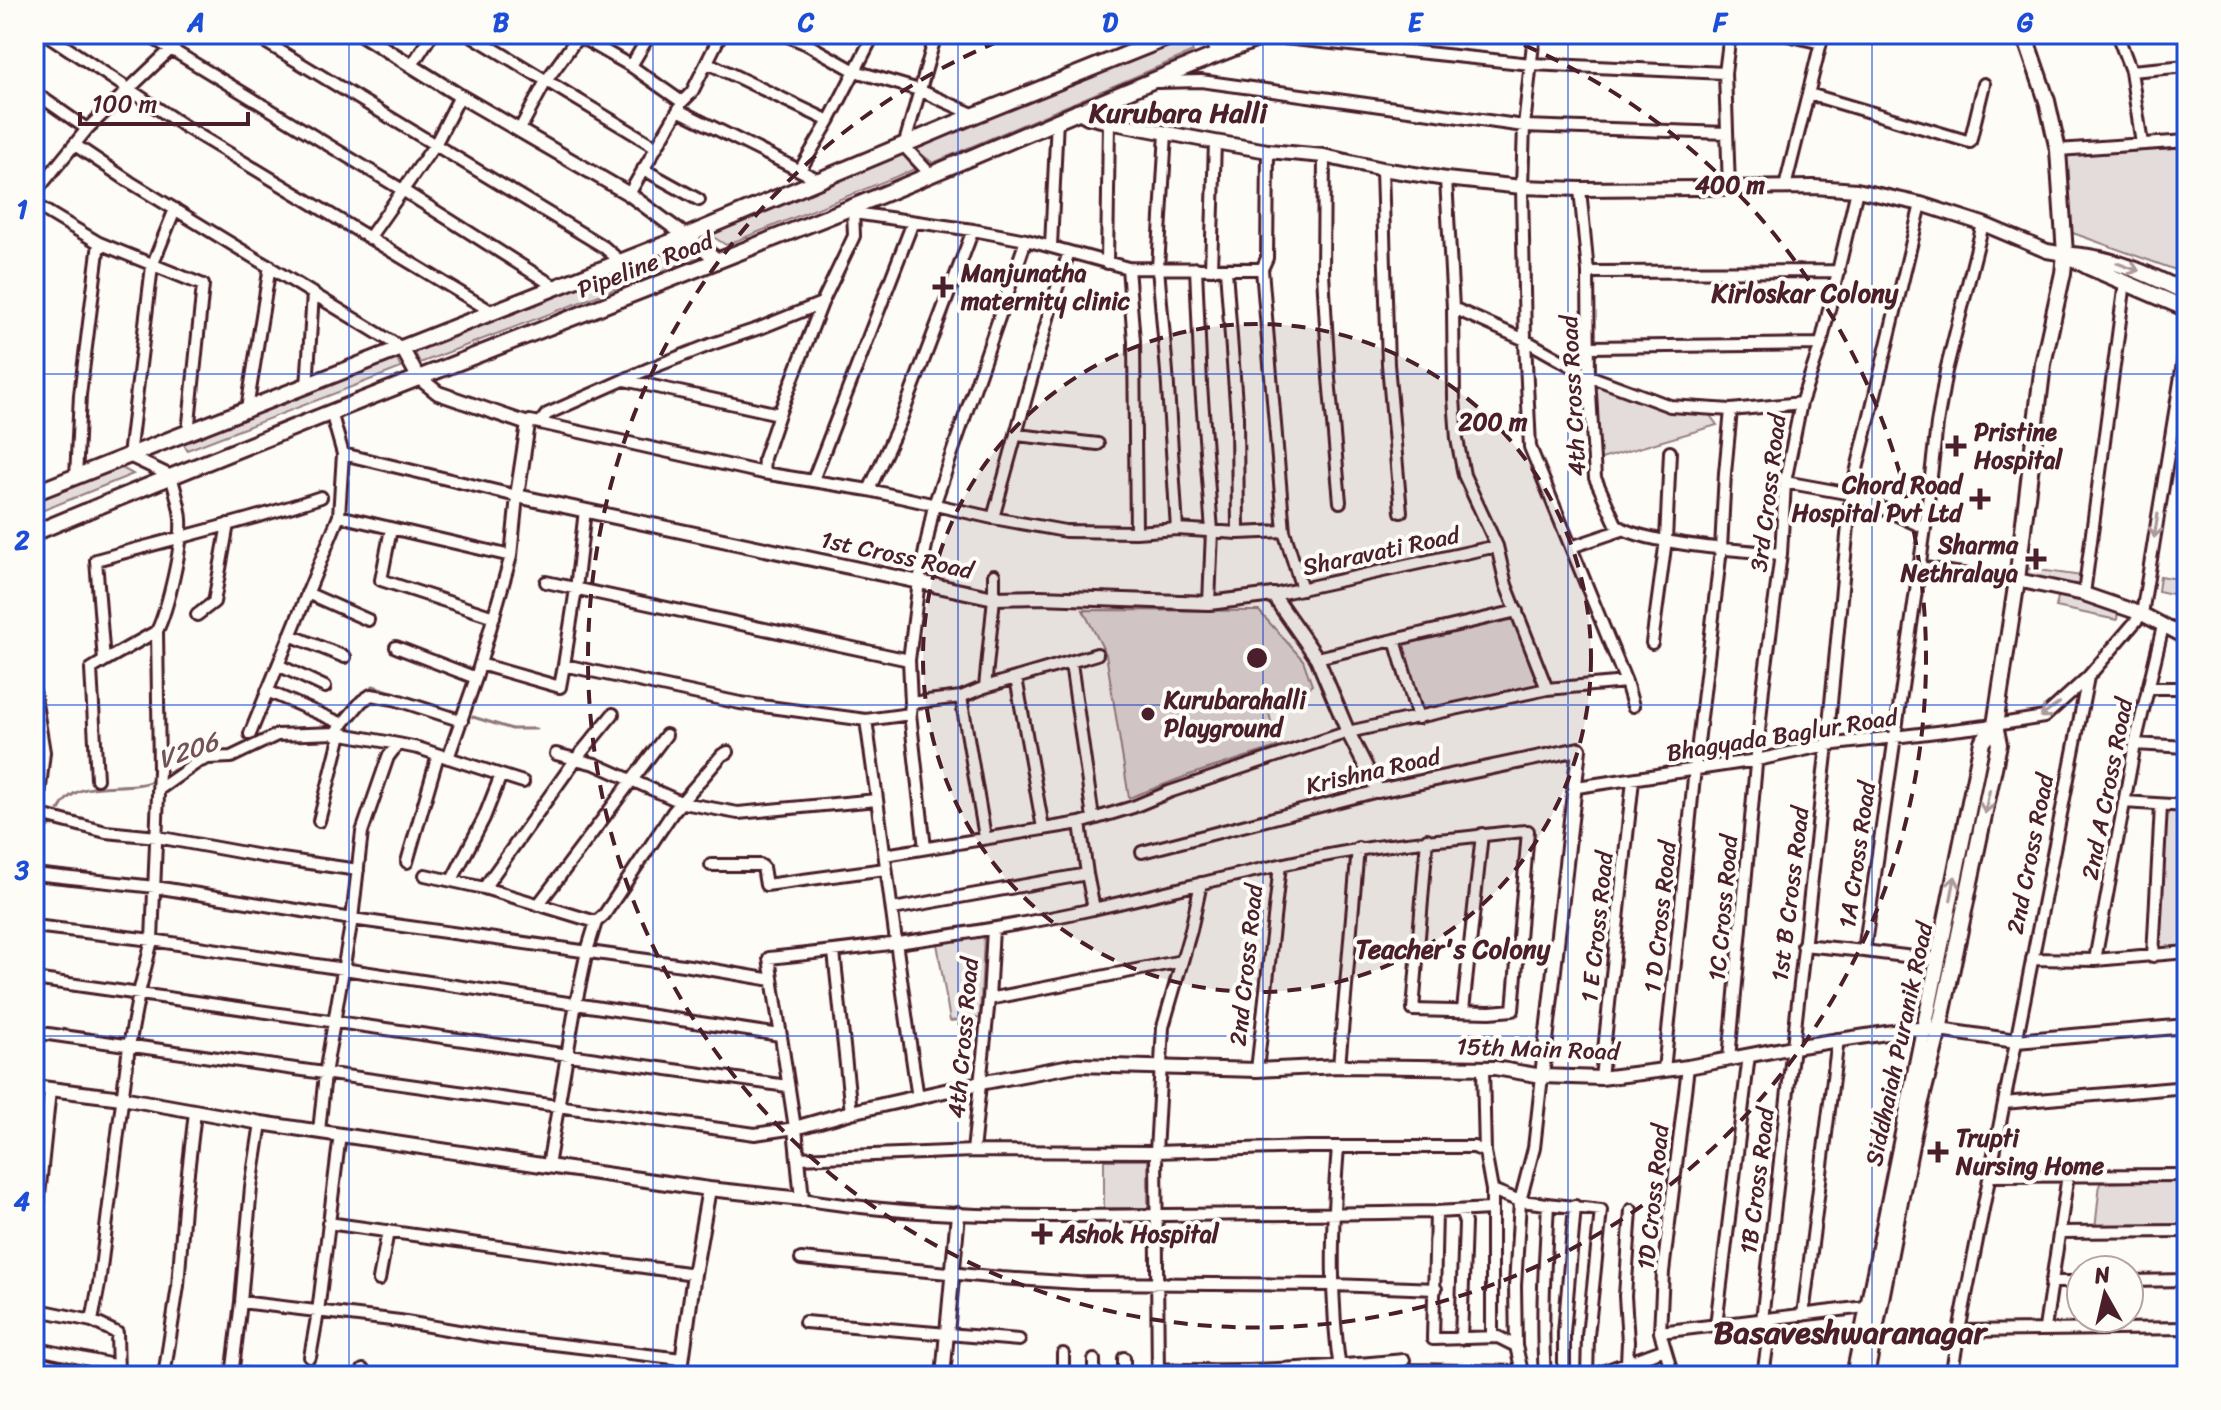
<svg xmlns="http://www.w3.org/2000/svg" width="2221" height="1410" font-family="Sriracha,sans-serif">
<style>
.green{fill:#e3dcda;stroke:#967e82;stroke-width:2}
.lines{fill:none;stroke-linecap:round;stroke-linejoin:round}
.stream{stroke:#91777b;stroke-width:3}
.minor-casing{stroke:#4a1f2b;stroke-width:16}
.tertiary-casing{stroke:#4a1f2b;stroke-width:18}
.secondary-casing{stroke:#4a1f2b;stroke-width:20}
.minor{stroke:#fdfcf7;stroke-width:10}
.tertiary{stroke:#fdfcf7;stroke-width:12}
.secondary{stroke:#fdfcf7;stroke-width:14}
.oneway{stroke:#ac999b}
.grid{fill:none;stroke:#1d4ed8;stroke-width:2;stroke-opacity:0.55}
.ring{fill:none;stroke:#4a1f2b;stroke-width:4;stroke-dasharray:14 10}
.poi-dot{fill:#4a1f2b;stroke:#fdfcf7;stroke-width:3}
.labels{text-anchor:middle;stroke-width:8;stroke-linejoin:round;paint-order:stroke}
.street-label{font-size:24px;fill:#4a1f2b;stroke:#fdfcf7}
.poi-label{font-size:24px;font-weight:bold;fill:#4a1f2b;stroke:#fdfcf7;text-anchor:start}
.neighbourhood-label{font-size:26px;font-weight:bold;fill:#4a1f2b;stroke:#fdfcf7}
.water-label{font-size:26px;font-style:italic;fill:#73525a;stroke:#fdfcf7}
.quarter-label{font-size:28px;font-weight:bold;fill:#4a1f2b;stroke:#fdfcf7}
.district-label{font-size:32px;font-weight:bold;fill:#4a1f2b;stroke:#fdfcf7}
.centre{fill:#4a1f2b;stroke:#fdfcf7;stroke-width:4}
.ring-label{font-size:24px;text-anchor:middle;font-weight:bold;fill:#4a1f2b;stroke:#fdfcf7;stroke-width:8;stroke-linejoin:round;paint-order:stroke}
.neatline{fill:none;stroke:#1d4ed8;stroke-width:3}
.grid-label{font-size:26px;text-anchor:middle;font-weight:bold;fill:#1d4ed8}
</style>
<rect width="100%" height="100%" fill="#fdfcf7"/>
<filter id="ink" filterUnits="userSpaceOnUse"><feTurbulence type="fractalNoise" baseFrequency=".0125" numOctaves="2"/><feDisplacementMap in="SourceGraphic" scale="16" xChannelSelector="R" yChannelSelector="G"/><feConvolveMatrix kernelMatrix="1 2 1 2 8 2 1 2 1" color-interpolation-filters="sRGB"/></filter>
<g filter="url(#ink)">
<path class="green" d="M1188,37L1193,52L933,163L911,146Z
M2187,148V274L2070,232L2066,156Z
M902,150L920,167L726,245L707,233Z
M688,242L707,254L420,363L413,349L573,289Z
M396,358L401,368L187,450L182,441Z
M1595,382L1666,410L1709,414L1717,425L1598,460Z
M120,467L133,474L34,514V498Z
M2187,533V597L2158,591L2160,576L2178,579Z
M2025,568L2082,576L2081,591L2024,577Z
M2059,592L2118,611L2117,620L2056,607Z
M1083,610L1259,611L1303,660L1312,685L1269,713L1277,747L1189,775L1129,798L1106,654Z
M1516,615L1541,684L1417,711L1398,644Z
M2165,809H2187V948L2155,950Z
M984,936L980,1018L950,1021L937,943Z
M1104,1160H1148V1208H1104Z
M2187,1180V1228L2095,1230L2100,1183Z"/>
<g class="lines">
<path class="stream" d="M366,693L373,686L456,712
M473,717L512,729H536
M318,729L334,724
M163,775L189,763
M59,810C77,773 126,795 157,779
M34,830L54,825"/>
<defs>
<path id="minor" d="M46,34L187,128L494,313
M146,34L404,191L557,288
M252,34L604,247L621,262
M469,34L656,147
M575,34L631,66L682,102L692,92L721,34
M783,34L805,43L855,71L919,90L975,115
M1784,34L1821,43
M2117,34L2131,71L2142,144
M1265,36L1531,64L1725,73
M708,63L829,121
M412,65L432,34
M631,66L650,34
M2131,71L2187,66
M1157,82L1201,81L1524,126L1727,133
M34,92L87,129
M1809,94L1970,142L1984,84
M680,111L821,181
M520,129L546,81L580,34
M1166,133L1158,268L1167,372L1177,529
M75,145L130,182L402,348
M2058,150L2187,141
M1268,151L1267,258L1262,269L1284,531L1302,589
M1324,156L1323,273L1329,378L1340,502
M643,169L699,200
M1382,169L1388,364L1401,512
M800,170L829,121L874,34
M931,175L904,146L936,34
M1446,179L1453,308L1525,340L1589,376L1670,406L1731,410
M1785,187L1823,34
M1729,188L1725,73L1730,34
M1580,189L1588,272L1589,376L1595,478L1616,524C1636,544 1749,551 1781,554
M34,194L87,129L171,49
M629,194L680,107
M34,204L99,243L203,285L188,433
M854,213L973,230L1026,240L1128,268L1262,269
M369,238L436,143L460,96
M1051,246L1057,119
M1107,263L1109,122
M1128,268L1134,341L1136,532
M1196,268L1201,385L1212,531L1209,603
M1211,269L1215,142
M1226,270L1237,417L1238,533
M1588,272L1839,271
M1453,308L1454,398L1457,439L1464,475L1497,546L1506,585L1547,689
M1588,347L1821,344
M625,380L779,414
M307,387L313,293
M247,409L270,266
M331,412L343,454L517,496L511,556L476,678L448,758
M540,423L547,414L646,370L712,344L760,328L822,303
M528,424L530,421L540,423L763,473L869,490L993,518L1065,531L1136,532L1177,529L1238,533L1284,531
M1017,435L1098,444
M763,473L764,458L779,414L822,303L854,236L853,209
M76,478L80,395L99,243
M813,480L913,222
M1785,482L1851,494L1921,204
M869,490L900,422L973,230
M585,510L576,589L564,665L740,703L866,720C884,846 899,972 918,1098
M339,516L511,556
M993,518L1053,300L1069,252
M1925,528L1937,424L1946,371L1983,224
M391,529L381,580L494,617
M1571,547L1622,530
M1919,567L2016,583
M546,582L909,660
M307,593L368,620
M2084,594L2125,282
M1273,595L1497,546
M197,615L214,602L228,524
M157,631L104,661L96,560C171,539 247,522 321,497
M290,635L345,657
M2180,635L2187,620
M1395,640L1418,718
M1652,643L1666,540L1670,452
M396,647L476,678
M1317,658L1517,611
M1071,663L1093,818
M480,664L560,687L564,665
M278,665L325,687
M1016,678L1043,828
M1626,682L1633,706
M985,687L994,598V575
M2148,688H2187
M34,691L44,752L37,814
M267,691L343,724
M961,697L985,837
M911,703L909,660L919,581L934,505L1026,240
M910,714L925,848
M866,720L910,714L911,703L961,697L985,687L1097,654
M250,734L339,516L343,454
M334,734L362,701L371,695L394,699L462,721
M2135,744L2187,747
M556,754L595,764L683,803L738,813L877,800
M501,775L523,782
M97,779L91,669L104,661
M1577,787L1757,760L1827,745L1995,725L2044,717L2088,677L2142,614L2187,339
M158,790L198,762L208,758L231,757L277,735L337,733L398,744
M2124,802L2187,806
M34,815L37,814L106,832L157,837L261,856L358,870
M319,821L341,734
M1080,823L1087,874L1094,909
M1142,852L1378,791
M885,855L1080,823L1133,807L1169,792L1348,732L1547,689L1626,682L1530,447L1525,340L1522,187L1524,126L1534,34
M407,862L438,755
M711,865H760L763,867L766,885L885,869
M34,874L155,887L352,919L690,966L772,980
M425,875L484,888L596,922
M484,888L576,759L613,714
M538,905L666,735
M893,909L1087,874
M34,926L152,940L780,1035
M1803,945L1864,951
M834,952L851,1112
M2153,956L2161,806
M2032,959L2095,960L2187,952
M2095,960L2135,744L2163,626
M34,979L787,1086
M989,999L1182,961
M1463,1010L1482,834
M34,1032L755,1134L795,1128L769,958C878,947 986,933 1093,909C1211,883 1328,847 1449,839C1475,837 1501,832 1528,831L1513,1010L1490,1012L1413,1010L1427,839
M1729,1059L1763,688L1781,554L1785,482L1801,403L1821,344L1857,190
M1339,1066L1358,848
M1483,1068L1485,1152L1492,1190V1337
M1257,1070L1280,865
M1664,1070L1695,768L1721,549L1725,473L1731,410L1801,403
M1601,1078L1633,780
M2004,1103L2187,1087
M319,1131L325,1074L352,919L362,832L388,757L398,744L418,748L501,775L484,818L452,880
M1338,1147C1332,1222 1329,1301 1341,1376
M973,1151L989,999L993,929
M799,1158L973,1151L1156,1152L1306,1147H1474L1485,1152
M548,1166L576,1003L587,951L596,922L604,915L673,812L722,755L728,752
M1989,1176L2187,1175
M1492,1190L1520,1201L1601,1210L1588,1336L1587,1376
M802,1199C918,1218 1037,1217 1155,1215C1249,1214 1343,1214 1436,1212L1490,1209
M1436,1212L1433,1339L1498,1337L1516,1346L1523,1376
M328,1223L694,1274
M2059,1232L2187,1231
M34,1244L50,1090
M801,1259L1001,1278L1079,1283L1334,1285L1436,1289
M379,1280L388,1231
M2129,1281L2187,1280
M2051,1282H2081
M241,1302L400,1321L493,1337L682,1359
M34,1309L92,1321L117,1333L118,1376
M1803,1315L1838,1039
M1762,1320L1827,745L1851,494L1925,528L1864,951L1938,960
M92,1321L99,1284L129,1046L139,993L152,940L159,770L157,631C168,608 183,545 181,519C180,505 175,490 171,476L129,456L152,266L175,209
M805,1322L1019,1340
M1716,1325L1749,1055
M2045,1328L2068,1175
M1959,1331L2088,677
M1660,1332L1873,1306
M1461,1339L1465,1223L1461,1211
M1516,1346L1515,1286L1520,1201L1534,1148L1542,1076
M34,1348L118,1366
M310,1357L318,1312L340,1134
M1627,1363L1628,1342L1625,1296L1631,1210
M1158,1369C1239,1373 1323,1368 1404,1360
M1410,1370L1523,1372
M233,1372L255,1376
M164,1376L178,1286L184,1207L195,1112
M232,1376L241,1302L251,1187L261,1123
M362,1376L363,1370
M1063,1376V1354
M1094,1376V1360
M1124,1376V1358
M1158,1376L1156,1152L1163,1027L1191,930L1201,883
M1545,1376C1541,1318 1545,1262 1548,1204
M1564,1376V1333L1575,1206
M1591,1376L1665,1349
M1673,1376L1660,1332L1663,1272L1688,1067
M1763,1376L1771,1319
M1951,1376L1959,1331L2187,1328"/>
<path id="tertiary" d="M361,34L460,96L629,194L718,260
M1210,34L1218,54
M1077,111L1088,117L1109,122L1215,142L1268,151L1324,156L1382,169L1446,179L1522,187L1580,189L1814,187L1857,190L1921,204L1983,224L2047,251L2065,254
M402,348L418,377L438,393L528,424L517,496L994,598L1040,597L1209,603L1273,595L1317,658L1348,732L1378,791L1579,749L1542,1076
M2017,580L2084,594L2142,614L2187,638
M34,1087L122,1098L261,1123L548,1166L709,1189L802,1199L795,1128L851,1112L980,1083L1076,1065L1257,1070L1339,1066L1495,1068L1542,1076L1601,1078L1688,1067L1793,1047L1913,1029L1939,1030L2016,1041L2187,1026
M680,1376L694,1274L709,1189
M943,1376L958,1214"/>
<path id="secondary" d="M2065,254L2089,267L2187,309
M2073,255C2115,258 2150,275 2187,293
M34,493L686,236L975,115L1177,34
M34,533C304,420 578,317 850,208C991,151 1129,87 1271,34
M1854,1376L1982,742L1995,725
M1866,1376L1914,1129L1939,1030L1999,744L1995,725L2017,580L2043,364L2063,273L2065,254L2058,150L2047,101L2024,34"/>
</defs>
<use href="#minor" class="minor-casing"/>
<use href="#tertiary" class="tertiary-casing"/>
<use href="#secondary" class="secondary-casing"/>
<use href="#minor" class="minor"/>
<use href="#tertiary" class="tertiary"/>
<use href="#secondary" class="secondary"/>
</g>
<defs><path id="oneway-shaft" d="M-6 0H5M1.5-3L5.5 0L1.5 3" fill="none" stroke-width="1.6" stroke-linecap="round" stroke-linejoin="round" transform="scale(2)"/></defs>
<g class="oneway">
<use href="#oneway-shaft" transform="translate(2128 267) rotate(20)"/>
<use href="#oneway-shaft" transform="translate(2156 526) rotate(99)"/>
<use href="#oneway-shaft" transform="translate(2050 710) rotate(143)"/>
<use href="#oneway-shaft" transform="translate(1987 802) rotate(102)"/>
<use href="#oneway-shaft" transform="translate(1953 888) rotate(-79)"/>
</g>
</g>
<path class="grid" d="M349,34V1376M653,34V1376M958,34V1376M1263,34V1376M1568,34V1376M1872,34V1376M34,374H2187M34,705H2187M34,1036H2187"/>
<circle cx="1257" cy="658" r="334" fill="#4a1f2b" fill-opacity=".12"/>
<g class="ring">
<circle cx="1257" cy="658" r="334"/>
<path d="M1502 36A669 669 0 1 1 1012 36"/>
</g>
<g class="poi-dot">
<path d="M939 275h8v8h8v8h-8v8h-8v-8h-8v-8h8z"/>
<path d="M1952 434h8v8h8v8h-8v8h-8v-8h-8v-8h8z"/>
<path d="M1976 487h8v8h8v8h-8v8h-8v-8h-8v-8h8z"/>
<path d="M2032 547h8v8h8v8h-8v8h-8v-8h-8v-8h8z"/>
<circle cx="1148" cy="714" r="8"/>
<path d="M1934 1140h8v8h8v8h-8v8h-8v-8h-8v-8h8z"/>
<path d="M1038 1222h8v8h8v8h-8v8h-8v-8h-8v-8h8z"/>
</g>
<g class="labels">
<g class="street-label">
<text transform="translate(645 265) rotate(-21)" y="8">Pipeline Road</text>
<text transform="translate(1573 396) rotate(-93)" y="8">4th Cross Road</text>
<text transform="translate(1768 493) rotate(-83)" y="8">3rd Cross Road</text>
<text transform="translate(1381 551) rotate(-12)" y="8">Sharavati Road</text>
<text transform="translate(897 555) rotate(12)" y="8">1st Cross Road</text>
<text transform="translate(1782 735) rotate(-9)" y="8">Bhagyada Baglur Road</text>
<text transform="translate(1373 771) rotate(-13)" y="8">Krishna Road</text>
<text transform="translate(2107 789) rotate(-79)" y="8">2nd A Cross Road</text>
<text transform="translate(2030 854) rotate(-79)" y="8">2nd Cross Road</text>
<text transform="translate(1857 855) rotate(-82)" y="8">1A Cross Road</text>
<text transform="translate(1790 894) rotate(-83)" y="8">1st B Cross Road</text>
<text transform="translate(1723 908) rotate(-85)" y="8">1C Cross Road</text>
<text transform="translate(1660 917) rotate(-84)" y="8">1 D Cross Road</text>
<text transform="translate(1597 927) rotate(-84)" y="8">1 E Cross Road</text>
<text transform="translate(1246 965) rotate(-84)" y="8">2nd Cross Road</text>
<text transform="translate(963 1038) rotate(-85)" y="8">4th Cross Road</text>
<text transform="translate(1899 1044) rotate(-78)" y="8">Siddhaiah Puranik Road</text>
<text transform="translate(1538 1049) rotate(2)" y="8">15th Main Road</text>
<text transform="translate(1757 1181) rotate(-83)" y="8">1B Cross Road</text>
<text transform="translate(1653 1197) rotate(-84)" y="8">1D Cross Road</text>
</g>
<g class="poi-label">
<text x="961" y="281">Manjunatha<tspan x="961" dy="28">maternity clinic</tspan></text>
<text x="1974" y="440">Pristine<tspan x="1974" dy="28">Hospital</tspan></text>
<text x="1962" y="493" text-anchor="end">Chord Road<tspan x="1962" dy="28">Hospital Pvt Ltd</tspan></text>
<text x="2018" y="553" text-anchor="end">Sharma<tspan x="2018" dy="28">Nethralaya</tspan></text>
<text x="1164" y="708">Kurubarahalli<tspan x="1164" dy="28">Playground</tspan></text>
<text x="1956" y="1146">Trupti<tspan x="1956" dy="28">Nursing Home</tspan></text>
<text x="1060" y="1242">Ashok Hospital</text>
</g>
<g class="neighbourhood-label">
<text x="1805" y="302">Kirloskar Colony</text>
<text x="1453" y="958">Teacher's Colony</text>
</g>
<g class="water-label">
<text transform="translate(188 750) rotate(-19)" y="9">V206</text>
</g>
<g class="quarter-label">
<text x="1178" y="122">Kurubara Halli</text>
</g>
<g class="district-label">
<text x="1850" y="1343">Basaveshwaranagar</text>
</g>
</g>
<circle cx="1257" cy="658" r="12" class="centre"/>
<g class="ring-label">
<text x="1730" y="193">400 m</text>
<text x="1493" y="430">200 m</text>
</g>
<rect width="2221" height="1410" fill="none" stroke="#fdfcf7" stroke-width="88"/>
<g transform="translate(2105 1294) rotate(352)"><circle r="38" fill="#fdfcf7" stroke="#b5a4a5" stroke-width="2"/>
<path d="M0-6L14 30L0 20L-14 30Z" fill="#4a1f2b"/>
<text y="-12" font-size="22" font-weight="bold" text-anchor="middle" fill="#4a1f2b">N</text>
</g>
<path d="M80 112v12h168v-12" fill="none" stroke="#4a1f2b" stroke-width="4"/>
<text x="92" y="112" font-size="24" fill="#4a1f2b" stroke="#fdfcf7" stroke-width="6" paint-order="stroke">100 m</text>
<rect x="44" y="44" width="2133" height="1322" class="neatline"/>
<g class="grid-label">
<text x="196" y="31">A</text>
<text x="501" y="31">B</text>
<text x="806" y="31">C</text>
<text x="1110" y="31">D</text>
<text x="1415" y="31">E</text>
<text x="1720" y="31">F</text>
<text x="2025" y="31">G</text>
<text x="22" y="218">1</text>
<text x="22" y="549">2</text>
<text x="22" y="879">3</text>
<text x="22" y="1210">4</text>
</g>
</svg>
